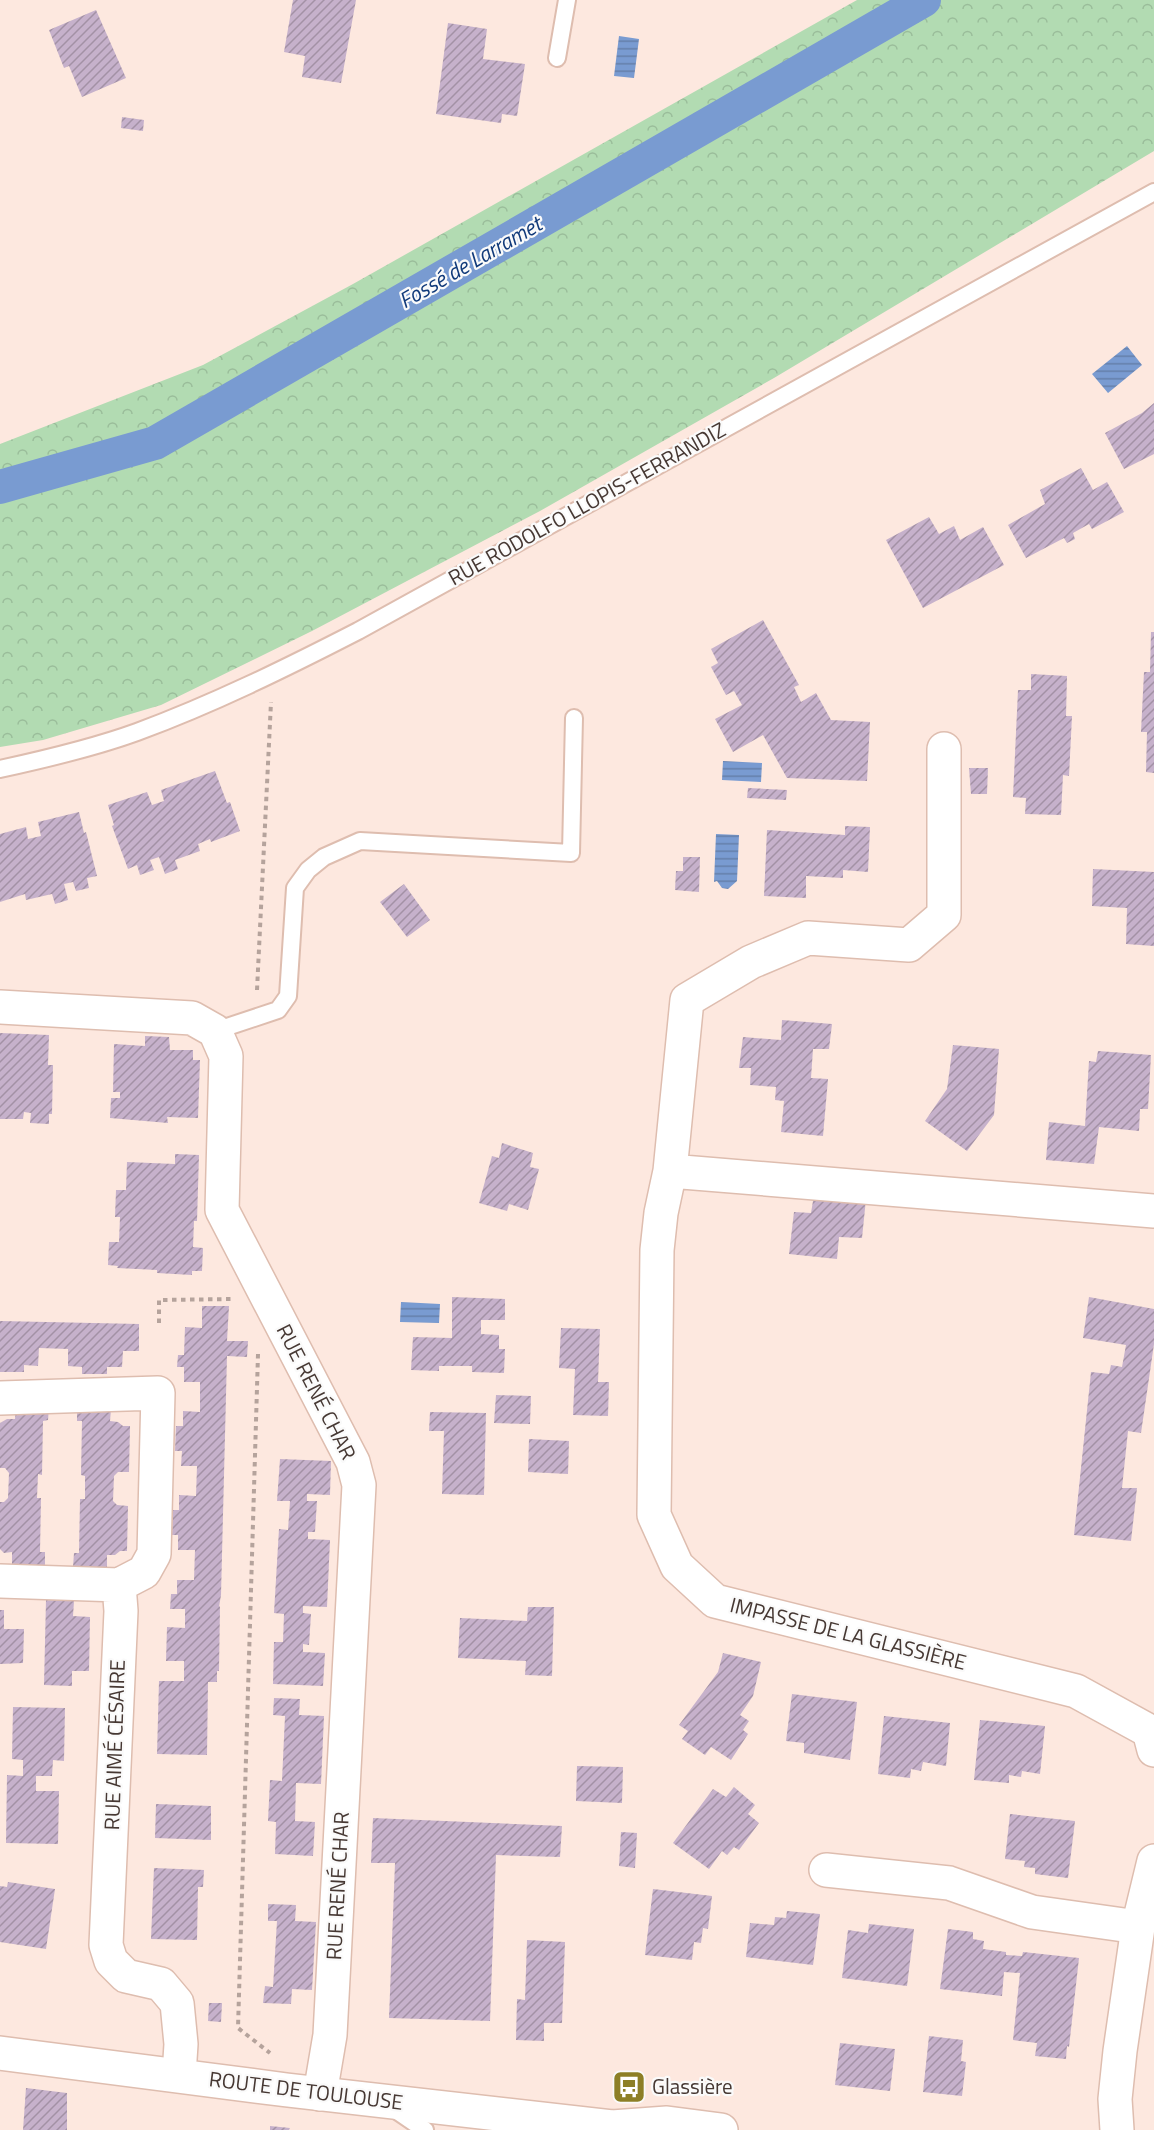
<svg xmlns="http://www.w3.org/2000/svg" width="1154" height="2130" font-family="'Titillium Web',sans-serif">
<style>
.forest{fill:url(#forest-crowns)}
.water{fill:url(#water-rules)}
.lines{fill:none;stroke-linecap:round;stroke-linejoin:round}
.canal{stroke:#799bd1;stroke-width:34}
.building{fill:url(#building-hatch)}
.service-casing{stroke:#debdaf;stroke-width:20}
.minor-casing{stroke:#debdaf;stroke-width:36}
.secondary-casing{stroke:#debdaf;stroke-width:36}
.path{stroke:#b5a39c;stroke-width:4;stroke-dasharray:4.5 4.5;stroke-linecap:butt}
.service{stroke:#fff;stroke-width:16}
.minor{stroke:#fff;stroke-width:33}
.secondary{stroke:#fff;stroke-width:33}
.labels{text-anchor:middle;stroke-width:4.5;stroke-linejoin:round;paint-order:stroke}
.street-label{font-size:21px;fill:#463833;stroke:#fafafa}
.poi-label{font-size:21px;fill:#463833;stroke:#fafafa;text-anchor:start}
.water-label{font-size:22px;font-style:italic;fill:#113a7a;stroke:#fafafa}
</style>
<defs>
<pattern id="forest-crowns" width="20" height="18" patternUnits="userSpaceOnUse" patternTransform="scale(1.5)"><rect width="20" height="18" fill="#b2dbb2"/><path d="M2 6a3 3 0 1 1 6 0M12 15a3 3 0 1 1 6 0" fill="none" stroke="#9abd9a"/></pattern>
<pattern id="water-rules" width="6" height="5" patternUnits="userSpaceOnUse" patternTransform="scale(1.5)"><rect width="6" height="5" fill="#799bd1"/><path d="M0 2.5h6" fill="none" stroke="#657faa"/></pattern>
<pattern id="building-hatch" width="6" height="6" patternUnits="userSpaceOnUse" patternTransform="scale(1.5)"><rect width="6" height="6" fill="#c6b1cb"/><path d="M-1 1l2-2M0 6l6-6M5 7l2-2" fill="none" stroke="#a391a5"/></pattern>
</defs>
<rect width="100%" height="100%" fill="#fde8df"/>
<path class="forest" d="M857,0H1154V151L774,378L540,511L312,631L161,705L43,740L0,747V444L203,365L353,284Z"/>
<path class="water" d="M619,36L639,39L634,78L614,76Z
M1127,346L1142,365L1108,393L1092,374Z
M723,761L762,763L761,782L722,780Z
M716,834L739,835L737,881L728,889L722,888L717,881L714,882Z
M401,1302L440,1304L439,1323L400,1322Z"/>
<g class="lines">
<path class="canal" d="M0,487L155,443L924,0"/>
</g>
<path class="building" d="M293,0H356L341,83L302,77L305,56L284,52Z
M96,10L126,78L82,97L69,66L64,68L49,30Z
M448,23L487,29L483,59L525,64L517,116L502,114L501,123L436,114Z
M122,117L144,120L143,131L121,128Z
M1154,403V454L1124,469L1105,433L1142,413Z
M1081,468L1093,490L1107,482L1124,512L1092,529L1089,524L1073,533L1075,539L1067,543L1064,538L1026,558L1008,525L1045,504L1040,490Z
M929,517L939,534L954,526L960,540L983,527L1004,565L923,608L886,540Z
M763,620L799,685L794,687L801,702L816,693L831,720L870,722L867,781L787,778L763,735L733,752L715,719L742,705L734,691L726,695L711,667L718,663L711,649Z
M1151,632H1154V773L1146,772L1147,732H1141L1144,672H1150Z
M1031,674L1067,676L1066,716H1072L1069,776L1063,775L1061,815L1025,814L1026,798L1013,797L1018,690H1031Z
M969,768H988L987,794H971Z
M215,771L227,803L230,802L240,831L211,842L210,839L198,844L200,851L175,860L178,869L165,874L159,857L150,860L154,870L140,875L137,865L128,869L112,826L114,825L108,805L147,792L152,805L164,801L161,790Z
M748,788L787,790L786,800L747,798Z
M79,812L84,833L86,832L97,876L87,878L89,888L76,891L73,882L64,884L68,900L55,904L52,894L26,900L25,894L0,902V834L26,827L28,839L41,836L38,822Z
M845,826L870,827L868,872L843,870V878L806,876V898L764,896L767,830L845,835Z
M683,857H700L699,892L675,890L676,871H683Z
M1093,869L1154,872V946L1126,944L1127,908L1092,906Z
M404,884L430,920L407,937L380,902Z
M782,1020L832,1024L829,1049H813L811,1078L828,1079L823,1136L781,1132L784,1101L775,1100L776,1087L750,1085L751,1068H739L743,1037L781,1040Z
M0,1033L49,1035L48,1065H53L52,1114H49V1124L30,1123L31,1113L24,1112L23,1119H0Z
M145,1036L169,1037L170,1050H193V1060H200L198,1118L167,1117L168,1123L110,1118L111,1098H120V1092H113L114,1044L145,1046Z
M953,1045L999,1049L994,1115L967,1151L925,1121L947,1089Z
M1098,1051L1151,1055L1148,1109H1140L1139,1131L1099,1127L1094,1164L1046,1160L1049,1122L1085,1126L1089,1061L1096,1062Z
M502,1143L533,1153L530,1167L539,1169L528,1210L509,1204L507,1211L479,1203L492,1156L499,1158Z
M175,1154L199,1155L197,1221H194L193,1247L203,1248L202,1271H192V1275L157,1273V1270L117,1268L118,1266L108,1265L109,1242H119L120,1217H115L116,1190H126L127,1162L175,1164Z
M814,1195L866,1199L862,1238L839,1237L837,1259L789,1254L794,1212L811,1213Z
M452,1297L505,1299V1320H481V1334L499,1335V1349H505L504,1373L472,1372V1366H439V1371L411,1370L413,1337L452,1338Z
M1089,1297L1154,1309V1344L1141,1433L1128,1431L1122,1488H1137L1131,1541L1074,1535L1091,1372L1109,1374L1111,1365L1122,1367L1126,1345L1083,1338Z
M202,1306H229L227,1341H248L247,1357L227,1356L221,1595L219,1607L220,1606L219,1671H217V1682H208L207,1755L157,1754L159,1681H184V1661H166L167,1627L185,1628V1609H170L171,1594H177V1580H194L195,1550H178V1535H172L173,1510H179V1495L196,1496L197,1466H181L182,1451H175L176,1426H183V1411L200,1412V1382H184V1367H177L178,1355H184L185,1327L202,1328Z
M0,1321L139,1324V1351H123L122,1367H107V1374H82V1367L68,1366V1349L39,1348L38,1366L24,1365V1372H0Z
M561,1328L600,1329L598,1382H609L608,1416L573,1415L575,1369L559,1368Z
M496,1395L531,1396L530,1424L494,1423Z
M16,1406L49,1407L48,1420L43,1421L42,1475L38,1474L37,1498H41L40,1552H45V1566L12,1565V1552L4,1553L0,1549V1502H4L8,1498L9,1473L5,1468H0V1423L7,1419H15Z
M77,1408L111,1409L110,1421L118,1422L123,1426H130L129,1472H118L114,1476L113,1501L117,1505L128,1506L127,1551H120L115,1555H107V1567H73L74,1553H79L80,1499H85V1476L81,1475L82,1421H77Z
M430,1412L486,1413L484,1495L442,1494L444,1431H429Z
M529,1439L569,1441L568,1474L528,1472Z
M280,1459L331,1461L330,1495L307,1494V1501H317L315,1532H308V1539L330,1540L327,1607L303,1606V1613L311,1614L309,1645L303,1644V1652L325,1653L323,1686L273,1684L274,1642H283L284,1614L274,1613L279,1529L288,1530L289,1516L290,1501H277Z
M46,1600L74,1601L73,1616L90,1617L89,1671H72V1686L44,1685Z
M528,1607H554L552,1676L525,1675L526,1661L458,1658L460,1618L527,1621Z
M0,1610H4V1629H24L23,1663L0,1664Z
M723,1653L761,1662L753,1696L740,1715L749,1721L743,1730L748,1734L731,1760L711,1747L705,1755L682,1739L688,1731L679,1725L718,1672Z
M792,1694L857,1702L850,1760L804,1753V1743L786,1741Z
M274,1698L300,1699L299,1715L324,1716L321,1784L296,1783L295,1821L315,1822L313,1856L275,1854L276,1822L268,1821L270,1780L282,1781L285,1716L273,1715Z
M13,1707L65,1708L64,1761L53,1760L52,1776H36V1791H59L58,1844L6,1843L7,1775L23,1776V1760L12,1759Z
M884,1716L950,1723L946,1766L923,1762L921,1771L911,1769L910,1778L878,1774Z
M980,1720L1045,1726L1040,1774L1022,1771L1021,1777L1009,1775V1783L974,1780Z
M577,1766L623,1767L622,1803L576,1801Z
M734,1787L755,1805L748,1814L759,1823L739,1850L734,1847L727,1855L722,1851L709,1869L673,1843L713,1789L726,1797Z
M156,1804L211,1806V1840L155,1838Z
M1010,1814L1075,1821L1068,1878L1035,1874V1868L1024,1867L1025,1861L1005,1859Z
M373,1818L562,1826L560,1857L496,1855L490,2021L389,2018L395,1863H371Z
M621,1832L637,1833L635,1868L619,1866Z
M154,1868L204,1870L203,1887H198L197,1940L151,1939Z
M8,1882L55,1889L46,1949L0,1942V1886L7,1887Z
M653,1889L712,1896L708,1929L703,1928L701,1943L694,1942L692,1960L645,1955Z
M268,1904L296,1905L295,1921L316,1922L312,1990L292,1989L291,2004L263,2003L265,1986L273,1987L277,1921H268Z
M787,1911L820,1914L813,1965L746,1957L750,1923L774,1925L775,1917L786,1918Z
M869,1924L914,1929L907,1986L842,1978L848,1930L868,1933Z
M948,1929L973,1932V1939L984,1941L983,1949L1006,1952V1955L1022,1956L1023,1952L1079,1958L1069,2047L1067,2046L1066,2059L1035,2056L1037,2043L1013,2040L1020,1973L1004,1972L1002,1996L940,1989Z
M527,1940L565,1942L562,2023H544V2041L516,2040L517,1999L525,2000Z
M209,2003H222L221,2022L208,2021Z
M929,2036L963,2040L961,2061L966,2062L962,2096L923,2092Z
M840,2043L895,2049L890,2091L835,2085Z
M26,2088L67,2093V2130H23Z
M270,2126L290,2128L289,2130H270Z"/>
<g class="lines">
<defs>
<path id="service" d="M557,58L567,0
M0,769C46,759 93,748 137,732C213,704 286,668 358,631L1154,192
M215,1031L278,1010L288,996L295,888L308,870L324,857L360,841L571,853L574,718
M394,2109L425,2130"/>
<path id="minor" d="M944,749V915L909,945L808,938L751,962L687,1000L670,1171L661,1213L657,1250L654,1515L677,1566L715,1601L1076,1691L1149,1731L1154,1750
M0,1007L192,1018L215,1031L226,1056L222,1210L353,1462L359,1485L330,2035L320,2094
M670,1171L1154,1211
M0,1398L158,1393L154,1554L144,1572L119,1585L0,1581
M119,1585L121,1611L106,1945L111,1961L126,1976L161,1984L177,2003L181,2044L179,2075
M826,1870L949,1883L1032,1912L1138,1927
M1117,2130L1115,2099L1120,2051L1138,1927L1154,1861"/>
<path id="secondary" d="M0,2053L287,2090L612,2127L667,2123L721,2130"/>
</defs>
<use href="#service" class="service-casing"/>
<use href="#minor" class="minor-casing"/>
<use href="#secondary" class="secondary-casing"/>
<path class="path" d="M257,990L271,702
M159,1323V1300L232,1299
M258,1354L238,2028L270,2053"/>
<use href="#service" class="service"/>
<use href="#minor" class="minor"/>
<use href="#secondary" class="secondary"/>
</g>
<defs>
<symbol id="bus-square" viewBox="-11 -11 22 22"><rect x="-9" y="-9" width="18" height="18" rx="4" fill="#8d7f26" stroke="#fafafa"/><path d="M-5-6H5V4H4V6H2V4H-2V6H-4V4H-5ZM-3.5-4V0h7V-4ZM-3.5 1.2v1.5H-2V1.2ZM2 1.2v1.5H3.5V1.2Z" fill="#fff"/></symbol>
</defs>
<g fill-rule="evenodd">
<use href="#bus-square" x="610" y="2068" width="38" height="38"/>
</g>
<g class="labels">
<g class="street-label">
<text transform="translate(587 504) rotate(-29)" y="7">RUE RODOLFO LLOPIS-FERRANDIZ</text>
<text transform="translate(316 1392) rotate(63)" y="7">RUE RENÉ CHAR</text>
<text transform="translate(848 1634) rotate(14)" y="7">IMPASSE DE LA GLASSIÈRE</text>
<text transform="translate(115 1745) rotate(-88)" y="7">RUE AIMÉ CÉSAIRE</text>
<text transform="translate(338 1886) rotate(-87)" y="7">RUE RENÉ CHAR</text>
<text transform="translate(306 2091) rotate(7)" y="7">ROUTE DE TOULOUSE</text>
</g>
<g class="poi-label">
<text x="652" y="2094">Glassière</text>
</g>
<g class="water-label">
<text transform="translate(470 262) rotate(-30)" y="8">Fossé de Larramet</text>
</g>
</g>
</svg>
